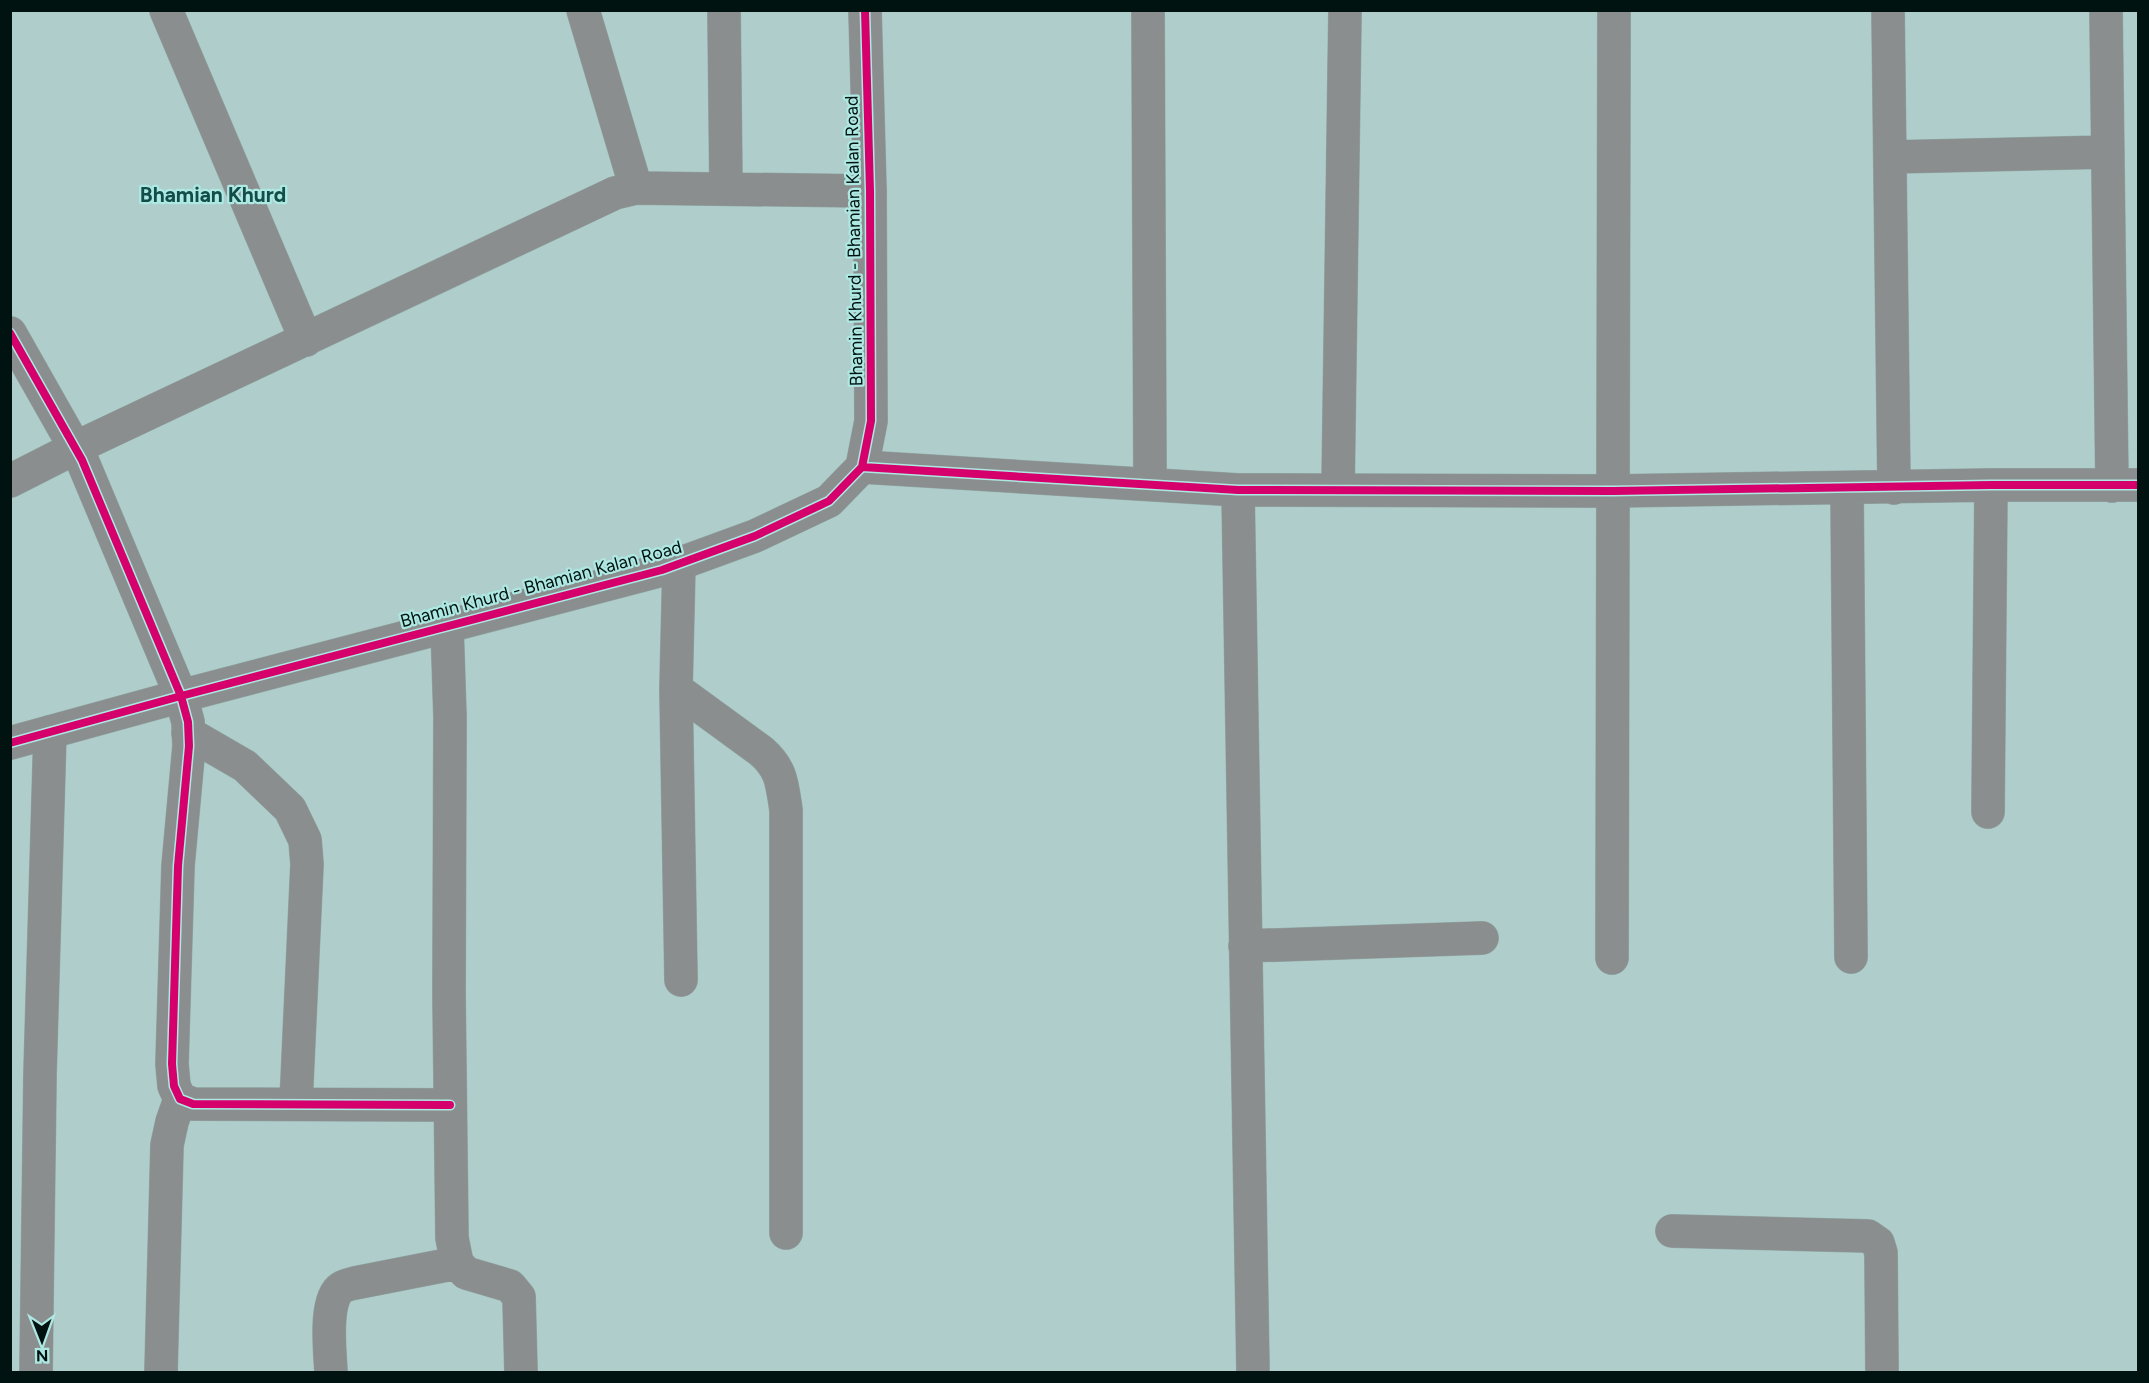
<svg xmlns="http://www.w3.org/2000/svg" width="2149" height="1383" font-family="Figtree,sans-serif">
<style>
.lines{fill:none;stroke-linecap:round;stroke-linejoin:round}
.minor-casing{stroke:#92a9a7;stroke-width:34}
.tertiary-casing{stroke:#92a9a7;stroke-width:34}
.minor{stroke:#8a8e8e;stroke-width:33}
.tertiary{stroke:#8a8e8e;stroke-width:33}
.cycleway-casing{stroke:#aee8e2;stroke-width:11}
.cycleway{stroke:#d6006c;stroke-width:8}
.labels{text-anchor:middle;stroke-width:4.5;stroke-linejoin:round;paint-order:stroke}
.street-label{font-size:18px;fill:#001311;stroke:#aee8e2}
.quarter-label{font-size:21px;font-weight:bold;fill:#124d49;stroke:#aee8e2}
</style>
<rect width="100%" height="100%" fill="#afcdca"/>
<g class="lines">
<defs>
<path id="minor" d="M166,10L306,340
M583,10L636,188
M724,10L726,189
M1148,10L1150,484
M1888,10L1894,488
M2106,10L2112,486
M1890,157L2108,152
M10,333L82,460L181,696L188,722L189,746L178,866L172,1064L174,1086L180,1099L193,1104L450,1105
M862,467L1238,490L1613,491L1991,485H2138
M10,481L75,448L615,193L636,188L870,191
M1847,489L1851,957
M1238,490L1253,1372
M1338,490L1345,10
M679,564L676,689L681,980
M447,626L450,717L449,994L452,1238L457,1263L466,1273L510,1286L519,1297L521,1372
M676,689L761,751C782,769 782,784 786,810V1233
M188,733L245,766L290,809L305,840L307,864L296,1103
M1988,812L1991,485
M1245,946L1482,938
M1612,958L1614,10
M1672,1231L1868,1236L1878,1243L1881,1253L1882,1372
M36,1372L40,1074L50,732
M161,1372L167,1145L172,1122L180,1099
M331,1372C330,1353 324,1299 341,1288C345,1285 351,1284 355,1283L457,1263"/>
<path id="tertiary" d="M10,743L181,696L662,570L755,536L829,501L862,467L871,421L870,191L865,10"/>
</defs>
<use href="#minor" class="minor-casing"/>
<use href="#tertiary" class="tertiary-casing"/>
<use href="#minor" class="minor"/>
<use href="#tertiary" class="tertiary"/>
<defs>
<path id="cycleway" d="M10,333L82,460L181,696L188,722L189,746L178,866L172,1064L174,1086L180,1099L193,1104L450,1105
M862,467L1238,490L1613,491L1991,485H2138
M10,743L181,696L662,570L755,536L829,501L862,467L871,421L870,191L865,10"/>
</defs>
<use href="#cycleway" class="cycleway-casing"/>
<use href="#cycleway" class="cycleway"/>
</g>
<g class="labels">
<g class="street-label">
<text transform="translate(854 241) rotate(-91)" y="6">Bhamin Khurd - Bhamian Kalan Road</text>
<text transform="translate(541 584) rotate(-15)" y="6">Bhamin Khurd - Bhamian Kalan Road</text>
</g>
<g class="quarter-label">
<text x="213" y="202">Bhamian Khurd</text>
</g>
</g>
<rect width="2149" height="1383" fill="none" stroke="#001311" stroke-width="24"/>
<g transform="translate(42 1341) rotate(179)" stroke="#aee8e2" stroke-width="4.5" paint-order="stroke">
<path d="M0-4.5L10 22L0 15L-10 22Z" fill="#001311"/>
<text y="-9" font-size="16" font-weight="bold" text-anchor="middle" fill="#001311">N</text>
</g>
</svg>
